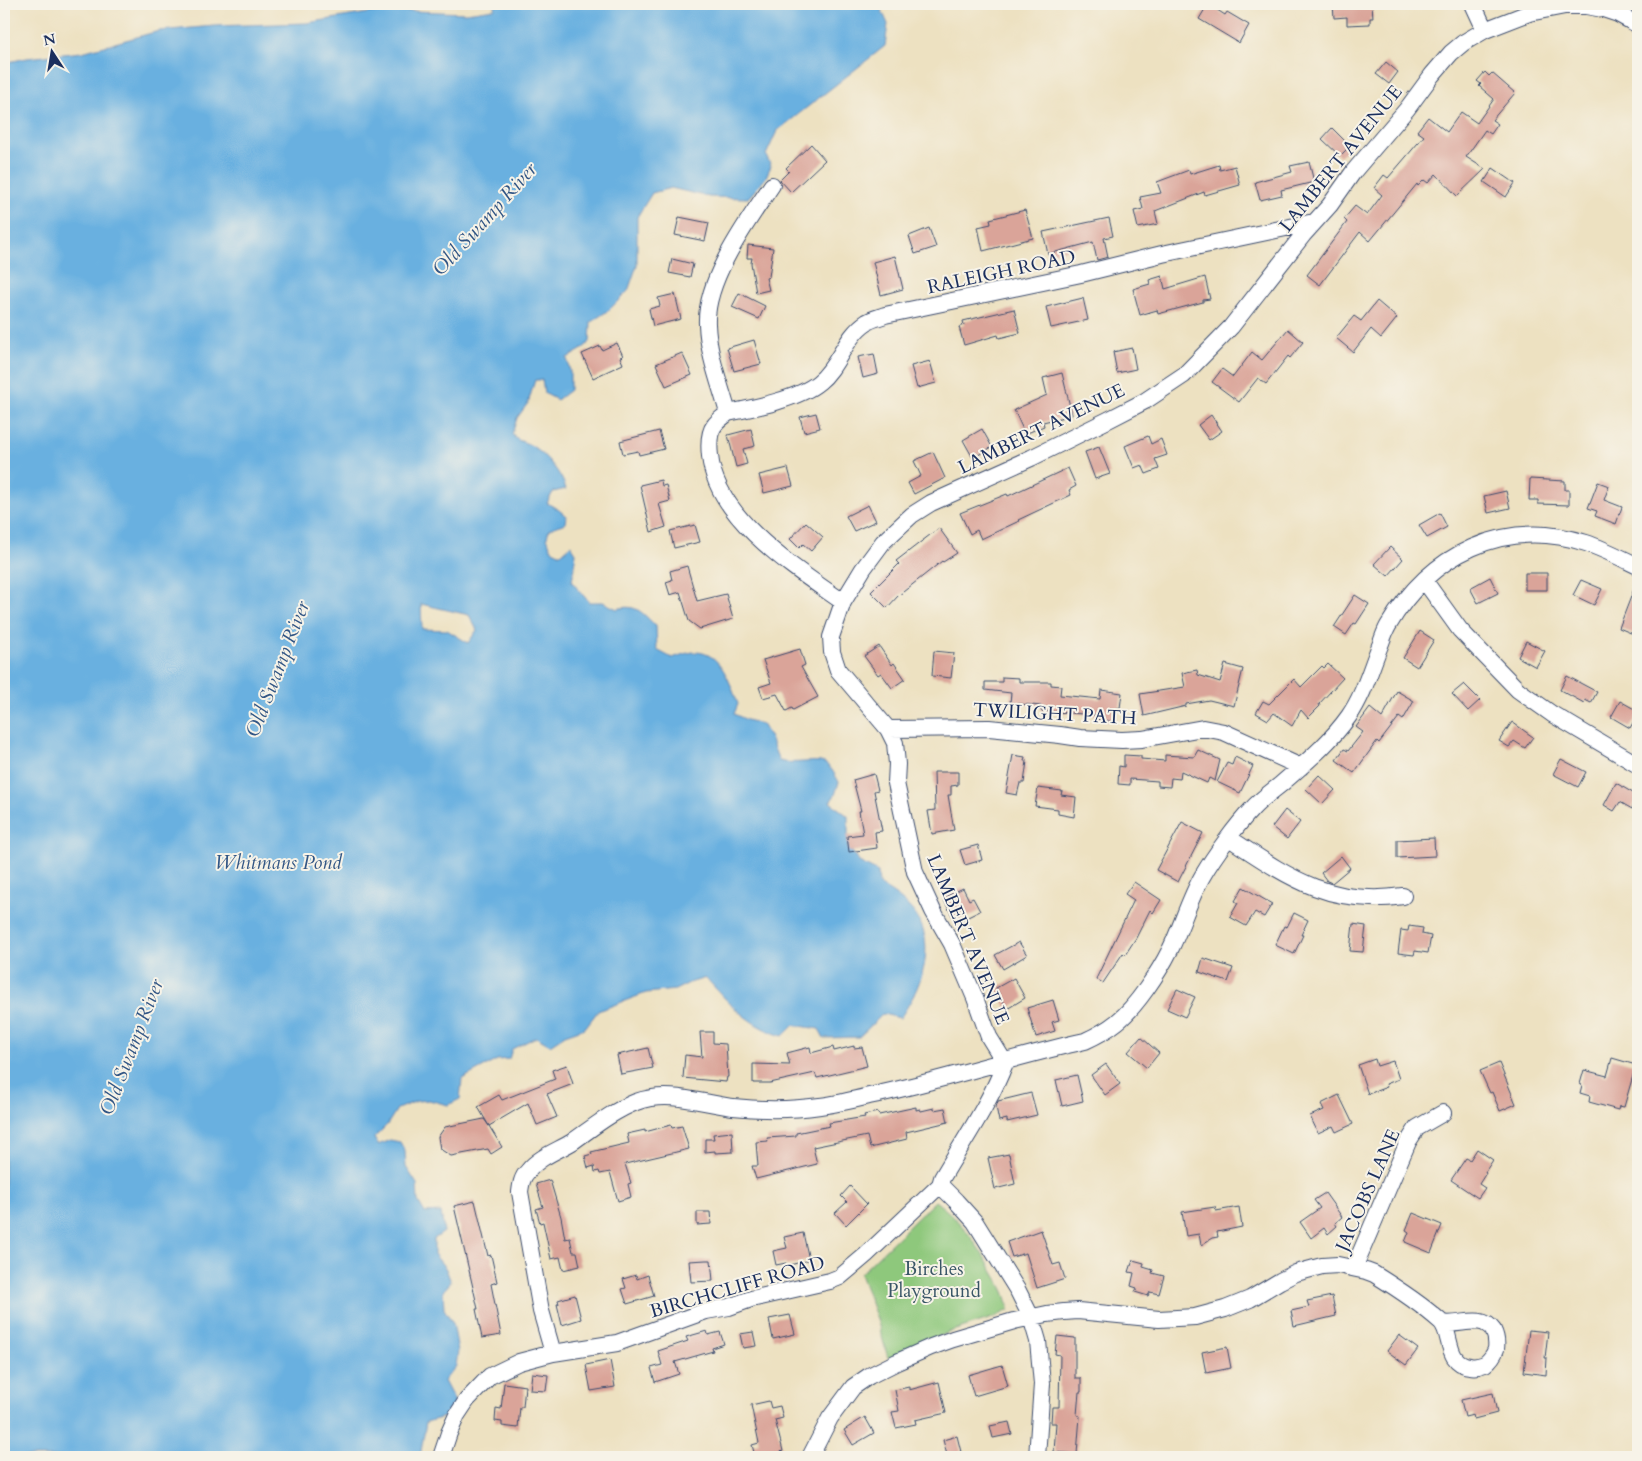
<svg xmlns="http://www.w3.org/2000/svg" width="1642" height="1461" font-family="Cardo,serif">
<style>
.green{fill:#8ec87c;stroke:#547c6d}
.water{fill:#69b0e0;stroke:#42709f;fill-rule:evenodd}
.building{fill:#daa499}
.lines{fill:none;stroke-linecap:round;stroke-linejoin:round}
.street-casing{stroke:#3a4a6d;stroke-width:18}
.street{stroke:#fff;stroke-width:16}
.labels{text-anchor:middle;stroke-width:4;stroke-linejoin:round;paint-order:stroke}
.street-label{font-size:19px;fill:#1b2f5e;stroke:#f7f3e8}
.park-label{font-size:19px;fill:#385566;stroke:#f7f3e8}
.water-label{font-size:20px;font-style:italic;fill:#325685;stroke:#f7f3e8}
</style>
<rect width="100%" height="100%" fill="#f7f3e8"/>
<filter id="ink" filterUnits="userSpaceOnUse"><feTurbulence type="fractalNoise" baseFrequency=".02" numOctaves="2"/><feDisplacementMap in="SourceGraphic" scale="10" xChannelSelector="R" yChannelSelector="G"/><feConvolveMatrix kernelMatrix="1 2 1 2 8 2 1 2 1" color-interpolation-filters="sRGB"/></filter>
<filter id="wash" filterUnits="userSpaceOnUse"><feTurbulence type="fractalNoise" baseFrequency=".0096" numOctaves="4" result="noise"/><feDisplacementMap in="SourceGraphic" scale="20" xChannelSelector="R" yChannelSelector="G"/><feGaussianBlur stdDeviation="1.12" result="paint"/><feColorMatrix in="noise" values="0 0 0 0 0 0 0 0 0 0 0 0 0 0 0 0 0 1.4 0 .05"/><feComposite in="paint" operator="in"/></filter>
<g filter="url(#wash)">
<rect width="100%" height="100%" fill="#ede1c1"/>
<path class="green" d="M935,1201C963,1222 977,1244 994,1274C1002,1287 1007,1295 1009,1310L995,1317L952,1331L888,1358L877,1319L860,1274Z"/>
<path class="water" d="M495,4H879L888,24L885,46L777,131L766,155L771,166L765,179L748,198L709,197L671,188L652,193L637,217V265L628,291L609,310L591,322L590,342L581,350L567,358L570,372V390L557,400L544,393L542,380H535L528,403L517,418L512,434C517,442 524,441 532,446C546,455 562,474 566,489L553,492L547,503L559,510L566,516L565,523L549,529L547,537L551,549L561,554L571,545L576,553L572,582L589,602H603L617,609C637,603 643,614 656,626L657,650L672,658C679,656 688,652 695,652C722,652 730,684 738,704L734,714L747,720L762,724L770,738L779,761C793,765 815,759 824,763C831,766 835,775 839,782L835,795L830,802L848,816V846L859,862L878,872L879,885C890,891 901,898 910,908C940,940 922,987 900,1018L883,1014L859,1037L824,1038L819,1029L794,1025L783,1036C749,1027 728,1002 706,978L689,983L675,990L646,993L598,1011L585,1028L565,1035L550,1045L536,1037L512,1049L509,1059L497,1060L462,1079L460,1099L448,1105L429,1100L417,1101L397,1109L387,1125L374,1138L378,1145L390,1140L400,1142L405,1151L406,1167L417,1184L418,1201L425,1213L441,1212L444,1232L434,1239V1254L446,1269L451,1282L443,1291L444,1309L453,1323L458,1351L456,1366L444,1381L455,1402L448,1416L426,1422L420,1457H4V63L27,58L82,52L159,31L214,26L307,23L386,10L466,13L494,9ZM421,604L469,615L477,630L468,643L447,630L422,629Z"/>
<g id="blocks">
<path class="building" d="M1208,4L1225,15L1227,12L1249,25L1239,43L1199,19Z
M1333,4H1372L1373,18H1370V24L1347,25V17L1334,18Z
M1386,62L1398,72L1389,84L1376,74Z
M1485,72L1489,76L1492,73L1515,93L1492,120L1498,124L1491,134L1485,130L1466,157L1485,169L1457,196L1436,174L1428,183L1424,180L1418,186L1417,184L1370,241L1360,232L1320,285L1307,275L1347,222L1344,219L1355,206L1367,215L1382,195L1374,188L1384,175L1388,178L1424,136L1417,131L1428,117L1447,132L1461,112L1477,123L1494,99L1479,86L1481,84L1477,81Z
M1332,128L1347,143L1345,144L1348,148L1340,156L1322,139Z
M811,144L825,160L791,192L780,180L789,171L786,168Z
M1309,162L1314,182L1281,190L1282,195L1260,200L1255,182L1292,172L1290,166Z
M1219,165L1220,170L1235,166L1240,185L1205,195L1204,192L1155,211L1158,224L1138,228L1134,211L1143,209L1140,197L1161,193L1157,182L1189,170L1190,174Z
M1493,168L1515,183L1506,197L1484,182Z
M1025,210L1033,238L983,251L978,227L991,224L990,219Z
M679,217L709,223L705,241L675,235Z
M1109,218L1113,236L1104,238L1108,257L1097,260L1093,242L1048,254L1043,232Z
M929,228L936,247L915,254L909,236Z
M748,245L773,248L769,277L766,278L769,290L756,293L751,263L752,258H747Z
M895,256L903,289L881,295L873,262Z
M672,259L693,264L690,277L669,273Z
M1162,276L1165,289L1205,277L1210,299L1203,300V302L1158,314L1157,310L1140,315L1133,289L1150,284L1149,280Z
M739,293L765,306L759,319L732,307Z
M675,294L681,319L653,326L649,309L660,306L658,298Z
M1083,298L1088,320L1051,328L1046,307Z
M1377,301L1397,318L1381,338L1371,329L1353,352L1336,338L1354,316L1361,321Z
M1014,309L1020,333L999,338L998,335L964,345L959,327L964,325L963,321Z
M1288,329L1303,342L1290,358L1288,356L1266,384L1258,378L1239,402L1212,382L1222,369L1233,377L1252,352L1262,360Z
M754,340L761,364L734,371L727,348Z
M617,343L623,356L620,357L623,364L593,378L582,354L600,346L602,350Z
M1132,348L1136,369L1117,373L1113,352Z
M682,353L692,375L666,386L656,364Z
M874,354L878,374L863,378L858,357Z
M930,361L936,383L917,388L911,366Z
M1062,373L1072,415L1043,422L1044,426L1025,434L1014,410L1047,395L1043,378Z
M816,413L820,428L804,432L800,417Z
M1211,415L1222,431L1209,440L1198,425Z
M751,429L755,446L743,449L747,464L736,467L728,435Z
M982,429L992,447L973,458L963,440Z
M659,431L664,449L639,455L638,451L623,454L620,441Z
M1148,436L1151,444L1161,439L1167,455L1155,459L1159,469L1146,474L1142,465L1134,468L1125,446Z
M1099,447L1110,474L1095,479L1085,452Z
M933,452L945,478L914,494L908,483L921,476L914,461Z
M788,468L793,486L764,493L759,475Z
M1068,468L1076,486L1069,490L1071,495L1018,520L1019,521L1017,522L981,539L977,530L970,534L960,513L1007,494L1008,496Z
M1530,479L1565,481V490H1569V505L1538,504V500H1529Z
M661,480L662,486L666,485L670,501L659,504L666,527L651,532L640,485Z
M1598,482L1609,486L1604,500L1622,507L1616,524L1595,516L1597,511L1588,508Z
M1506,491L1510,508L1488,513L1484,496Z
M868,505L876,521L854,531L846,516Z
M1440,513L1447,527L1427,538L1419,525Z
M806,522L823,537L811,551L803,544L799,548L790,539Z
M695,525L700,542L674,548L670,531Z
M939,528L957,553L943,562L942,561L898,596L887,608L871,592L899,564L896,561Z
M1390,547L1403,559L1388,576L1374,564Z
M687,566L697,601L726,594L733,619L700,629L689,621L680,592L670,595L666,582L672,580L670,571Z
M1525,573H1547V590H1525Z
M1490,577L1498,593L1478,603L1470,588Z
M1581,580L1602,589L1594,605L1573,595Z
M1637,581H1638V636L1619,628Z
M1355,595L1369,604L1356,624L1354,623L1346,635L1334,627Z
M1420,631L1434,640L1417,667L1403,658Z
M1526,641L1545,651L1536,667L1518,657Z
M879,646L892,665L894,663L905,679L892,688L881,673L878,675L864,656Z
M800,649L805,665L801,667L818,697L793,710L792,708L786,711L777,694L763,698L759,687L771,683L763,660Z
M934,651L954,653L951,678L932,676Z
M1225,664L1243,669L1234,706L1209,700L1186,704V706L1144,716L1140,694L1185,687L1182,673L1197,670L1198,675L1220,682Z
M1328,664L1343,678L1319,704L1320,706L1308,718L1301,710L1292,726L1274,713L1268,720L1256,713L1263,701L1269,704L1294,679L1301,687L1322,666L1324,668Z
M1567,676L1597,692L1591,703L1585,700L1584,703L1560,690Z
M1002,677L1019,678V682H1051V685L1061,686L1060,695L1100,699L1101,690L1122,693L1120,708H1117L1115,722L1096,719L1097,715L1041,711V706L1010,703L1011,693L985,690V682H1002Z
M1464,684L1480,700L1468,711L1452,694Z
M1397,691L1414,701L1403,720L1399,717L1379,743L1377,741L1354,773L1336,760L1344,749L1348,751L1363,732L1356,727L1370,708L1382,718Z
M1620,701L1638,711V714L1630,728L1611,717Z
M1512,722L1533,737L1525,748L1514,741L1509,747L1499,741Z
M1198,750L1220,760L1215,781L1209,778L1207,783L1181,771L1180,779L1171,778L1170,787L1158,786V781L1130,779V785L1118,784L1119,766L1124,767V755L1141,756V759L1165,761V755L1194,757Z
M1013,755L1025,757L1024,761H1027L1024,783H1020L1017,795L1006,793Z
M1235,757L1253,766L1240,793L1217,782L1227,763L1232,765Z
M1561,759L1586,772L1578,787L1553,774Z
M934,772H958V785L951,786V795H948L954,830L932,834L928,811L935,810Z
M874,774L878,790L874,791L882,831L875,832L877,848L849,852L847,836L863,834L859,811H861L853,780Z
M1319,775L1335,790L1322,804L1306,789Z
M1616,783L1638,796L1632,809L1620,802L1614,811L1604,805Z
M1038,788L1062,791L1061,795L1076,797L1074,817L1058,814V809L1035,806Z
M1285,810L1300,822L1287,839L1272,827Z
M1182,822L1203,833L1178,882L1156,870Z
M1434,838L1435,856L1397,858V840Z
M978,845L982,860L965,865L960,850Z
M1341,856L1350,868L1332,883L1327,881L1321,873Z
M1134,882L1161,900L1153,913L1150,910L1136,938L1125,955L1123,953L1103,983L1096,979L1134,900L1125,894Z
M1243,887L1272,904L1264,917L1255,912L1246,926L1230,917L1238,903L1235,901Z
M963,888L969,900L973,898L980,911L956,923L943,898Z
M1294,913L1308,920L1301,935H1303L1294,954L1275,945L1284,926L1287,927Z
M1353,924L1366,926L1363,952L1350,951Z
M1409,926L1423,928L1422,934L1431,936L1428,953L1415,951L1414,955L1398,953L1401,930L1408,931Z
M1019,942L1027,955L1003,969L995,955Z
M1203,958L1233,968L1228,982L1199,972Z
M1014,978L1025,998L1007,1009L996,988Z
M1177,989L1195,997L1185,1017L1167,1009Z
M1053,1000L1059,1020L1052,1022L1055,1031L1036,1037L1027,1008Z
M700,1032H713V1043L726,1044L728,1077H727L726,1082L683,1078L685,1055L702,1057Z
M1141,1037L1159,1053L1147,1068L1128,1052Z
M854,1046V1048L862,1047L867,1066L817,1078L815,1073L770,1083H753V1064L790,1065L787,1053L810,1047L811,1053L833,1047L834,1051Z
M648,1048L653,1068L621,1074L617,1055Z
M1612,1058L1636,1065L1624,1107L1619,1106L1618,1110L1589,1102L1590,1096L1580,1093L1582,1085L1580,1084L1584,1070L1607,1076Z
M1375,1059L1377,1066L1393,1061L1399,1079L1386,1084L1387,1087L1368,1094L1358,1065Z
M1499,1063L1516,1104L1500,1111L1492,1092L1490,1093L1480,1071Z
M1106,1064L1120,1084L1105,1095L1091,1075Z
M567,1065L573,1084L547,1094L557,1117L537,1125L528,1103L489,1126L502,1147L491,1154L488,1149L451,1156L440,1149L438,1137L445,1127L484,1119L489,1126L478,1107L499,1095L502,1100L555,1079L552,1070Z
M1077,1075L1083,1101L1062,1106L1056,1080Z
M1031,1093L1037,1115L1007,1122V1119L999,1121L996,1107L998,1101Z
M1339,1095L1353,1124L1336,1132L1333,1126L1318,1133L1310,1116L1324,1110L1321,1104Z
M916,1107V1110L920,1109L921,1111L934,1108V1110L945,1108L948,1122L906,1132L907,1139L870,1148L867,1136L813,1147L817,1164L756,1179L752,1166H758L756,1142L768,1141L767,1138L796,1136V1133L830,1126L829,1123L865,1117L864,1115L878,1112L879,1115Z
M671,1125L672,1128L682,1126L689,1149L625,1164L631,1183L628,1184L631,1197L618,1201L610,1172L600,1174L599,1171L595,1172L594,1166L588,1168L585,1156L592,1154L591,1152L629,1143L627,1134L645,1130V1132Z
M732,1132L733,1152L715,1153V1151L705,1152V1139H714L713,1134Z
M1477,1149L1493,1160L1485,1172L1486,1173L1479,1184L1485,1188L1478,1198L1451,1180L1466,1158L1470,1160Z
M1009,1154L1015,1184L995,1189L988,1158Z
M550,1180L561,1217L565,1239L570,1238L573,1252H577L580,1266L563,1270L560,1257L551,1259L543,1222L540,1223L536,1209L543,1207L536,1184Z
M850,1186L867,1204L846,1225L835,1213L847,1202L841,1196Z
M1325,1193L1342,1217L1335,1223L1337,1226L1328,1234L1324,1228L1311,1238L1300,1222L1320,1208L1314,1200Z
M475,1201L488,1256L491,1255L497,1282L491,1284L501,1335L482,1338L476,1309H478L454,1206Z
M1215,1207L1216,1211L1239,1207L1242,1227L1217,1232L1218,1237L1212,1238L1201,1245L1199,1234L1186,1236L1182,1212Z
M697,1212H710L711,1224L697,1225Z
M1413,1213L1442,1225L1431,1253L1405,1242L1409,1232L1406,1230Z
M1041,1230L1053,1265L1060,1263L1065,1279L1037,1288L1026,1253L1012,1257L1007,1242Z
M803,1233L809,1260L786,1266V1263L776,1265L773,1251L787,1248L784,1237Z
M706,1260H711L713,1281L691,1282L689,1261Z
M1133,1260L1144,1263L1143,1267L1153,1270L1152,1273L1164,1276L1159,1294L1150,1292L1148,1296L1135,1292L1137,1288L1131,1286L1134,1273L1129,1272Z
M636,1275L637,1279L648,1275L654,1296L627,1304L622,1289L626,1288L623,1279Z
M575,1295L581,1319L562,1325L557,1304H559L558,1300Z
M1332,1296L1336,1316L1294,1326L1291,1311L1309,1307L1307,1301Z
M790,1315L795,1334L773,1339L769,1319Z
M1529,1330L1548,1332L1545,1358H1547L1546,1375L1524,1372Z
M707,1331L708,1335L720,1332L724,1344L712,1348L713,1351L675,1362L679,1374L655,1382L651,1368L662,1365L658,1351L688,1341L686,1337Z
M753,1332L756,1346L743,1348L740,1334Z
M1399,1335L1418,1349L1406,1365L1387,1351Z
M1057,1336L1075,1338V1378H1081V1392H1079L1077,1415L1080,1416L1077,1454L1054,1452L1056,1423H1051L1052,1407H1059L1060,1355L1055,1354Z
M1227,1347L1231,1368L1206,1373L1202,1352Z
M610,1360L615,1387L591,1391L586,1365Z
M1002,1365L1008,1386L974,1396L968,1375Z
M532,1373L548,1375L546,1391L530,1390Z
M939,1382L946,1413L915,1420L916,1424L896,1428L892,1412L899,1411L895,1390L909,1387V1390Z
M504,1383L525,1386L523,1407H520L518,1428L502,1426V1422L495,1421L496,1408L501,1409Z
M1493,1393L1497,1413L1474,1419L1473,1415L1465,1417L1461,1400Z
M769,1401L771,1408L780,1406L783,1418L775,1420L783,1451L780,1452L781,1457H766L765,1454L755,1456L752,1445L759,1443L751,1405Z
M865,1417L874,1433L853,1445L844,1430Z
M1009,1422L1012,1434L993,1438L990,1426Z
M957,1436L961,1452L947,1455L943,1440Z"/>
</g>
</g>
<g filter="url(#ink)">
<use href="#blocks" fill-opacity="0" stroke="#3a4a6d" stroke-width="1"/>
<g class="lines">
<defs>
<path id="street" d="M1473,4L1485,30
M772,185C748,221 705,279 707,324C708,354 720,384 728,413C723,417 717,421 714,426C708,434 709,447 710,456C716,519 796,569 843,602
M728,413C753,408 799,399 819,382C839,366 845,336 867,322C872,319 880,317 885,315L1081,274L1162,254L1314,222
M1424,580L1460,630L1518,690L1552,714L1638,765
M888,729L989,728L1060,735L1080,738L1122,740L1142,739L1203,728L1224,732L1301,767
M1229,838C1287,876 1329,907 1403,896
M940,1185L956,1201L975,1222L1018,1291L1031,1317L1038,1341L1042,1384L1037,1457
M1354,1268L1408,1142L1417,1128L1443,1113
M553,1353L541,1311L520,1192C521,1184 522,1177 528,1171C539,1157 557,1151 572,1142C592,1128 613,1111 636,1102C668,1090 701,1103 733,1107C762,1110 792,1110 820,1106C837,1104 853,1100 869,1096C942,1081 1012,1057 1085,1041C1096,1036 1107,1030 1117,1022C1136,1007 1159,972 1170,950C1182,926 1189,899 1203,875C1214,856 1236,826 1252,809C1260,800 1270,793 1280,785C1304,764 1330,743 1349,716C1363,696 1370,671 1379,648C1382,641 1384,633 1388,626C1430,554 1504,517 1586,543C1604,549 1621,558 1638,566
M441,1457L449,1433L457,1415L467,1400L490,1376L519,1362L553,1353L617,1343L706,1311L729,1307L751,1299L830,1281L840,1277L866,1255L940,1185L942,1178C964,1140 990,1103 1005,1063L989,1037L975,998L952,944L933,911L915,872L896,783L897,764L895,743L888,729L838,670L832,652L831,637L843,602L863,569L883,542L912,515L931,503L1031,458L1108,420L1145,401L1184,375L1231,327L1303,235L1330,205L1354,171L1407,109L1432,75L1451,53L1463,43L1485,30L1529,13L1565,6H1586L1603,9L1618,14L1638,25
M810,1457L830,1418L853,1387L869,1376L897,1362L931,1347L953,1339L1014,1321L1047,1314L1064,1312L1078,1311L1159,1319L1195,1317L1225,1309L1250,1299L1280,1281L1296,1273L1322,1266L1338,1265L1366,1271L1374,1274C1395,1287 1422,1305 1440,1321C1453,1332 1444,1363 1470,1366C1475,1367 1480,1366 1485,1364C1490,1360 1494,1355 1496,1349C1497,1342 1496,1336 1493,1330C1481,1313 1459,1327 1442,1323"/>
</defs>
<use href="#street" class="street-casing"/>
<use href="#street" class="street"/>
</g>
</g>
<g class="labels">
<g class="street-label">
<text transform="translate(1340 158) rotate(-51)" y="7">LAMBERT AVENUE</text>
<text transform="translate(1001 271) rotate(-12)" y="7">RALEIGH ROAD</text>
<text transform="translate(1041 428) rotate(-26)" y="7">LAMBERT AVENUE</text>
<text transform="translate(1055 713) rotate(3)" y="7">TWILIGHT PATH</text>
<text transform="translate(969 939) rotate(67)" y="7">LAMBERT AVENUE</text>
<text transform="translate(1367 1190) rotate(-66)" y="7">JACOBS LANE</text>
<text transform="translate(737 1286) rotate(-16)" y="7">BIRCHCLIFF ROAD</text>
</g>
<g class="park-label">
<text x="934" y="1275">Birches<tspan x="934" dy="22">Playground</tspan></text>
</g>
<g class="water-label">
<text transform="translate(484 219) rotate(-48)" y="7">Old Swamp River</text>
<text transform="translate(277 669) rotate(-69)" y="7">Old Swamp River</text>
<text x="278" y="869">Whitmans Pond</text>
<text transform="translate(131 1047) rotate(-69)" y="7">Old Swamp River</text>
</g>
</g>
<rect width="1642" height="1461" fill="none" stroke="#f7f3e8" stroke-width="20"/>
<g transform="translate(52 52) rotate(348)" stroke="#f7f3e8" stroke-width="4" paint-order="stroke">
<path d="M0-4L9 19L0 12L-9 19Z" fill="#1b2f5e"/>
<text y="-8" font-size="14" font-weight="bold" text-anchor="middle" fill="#1b2f5e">N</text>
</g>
</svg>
